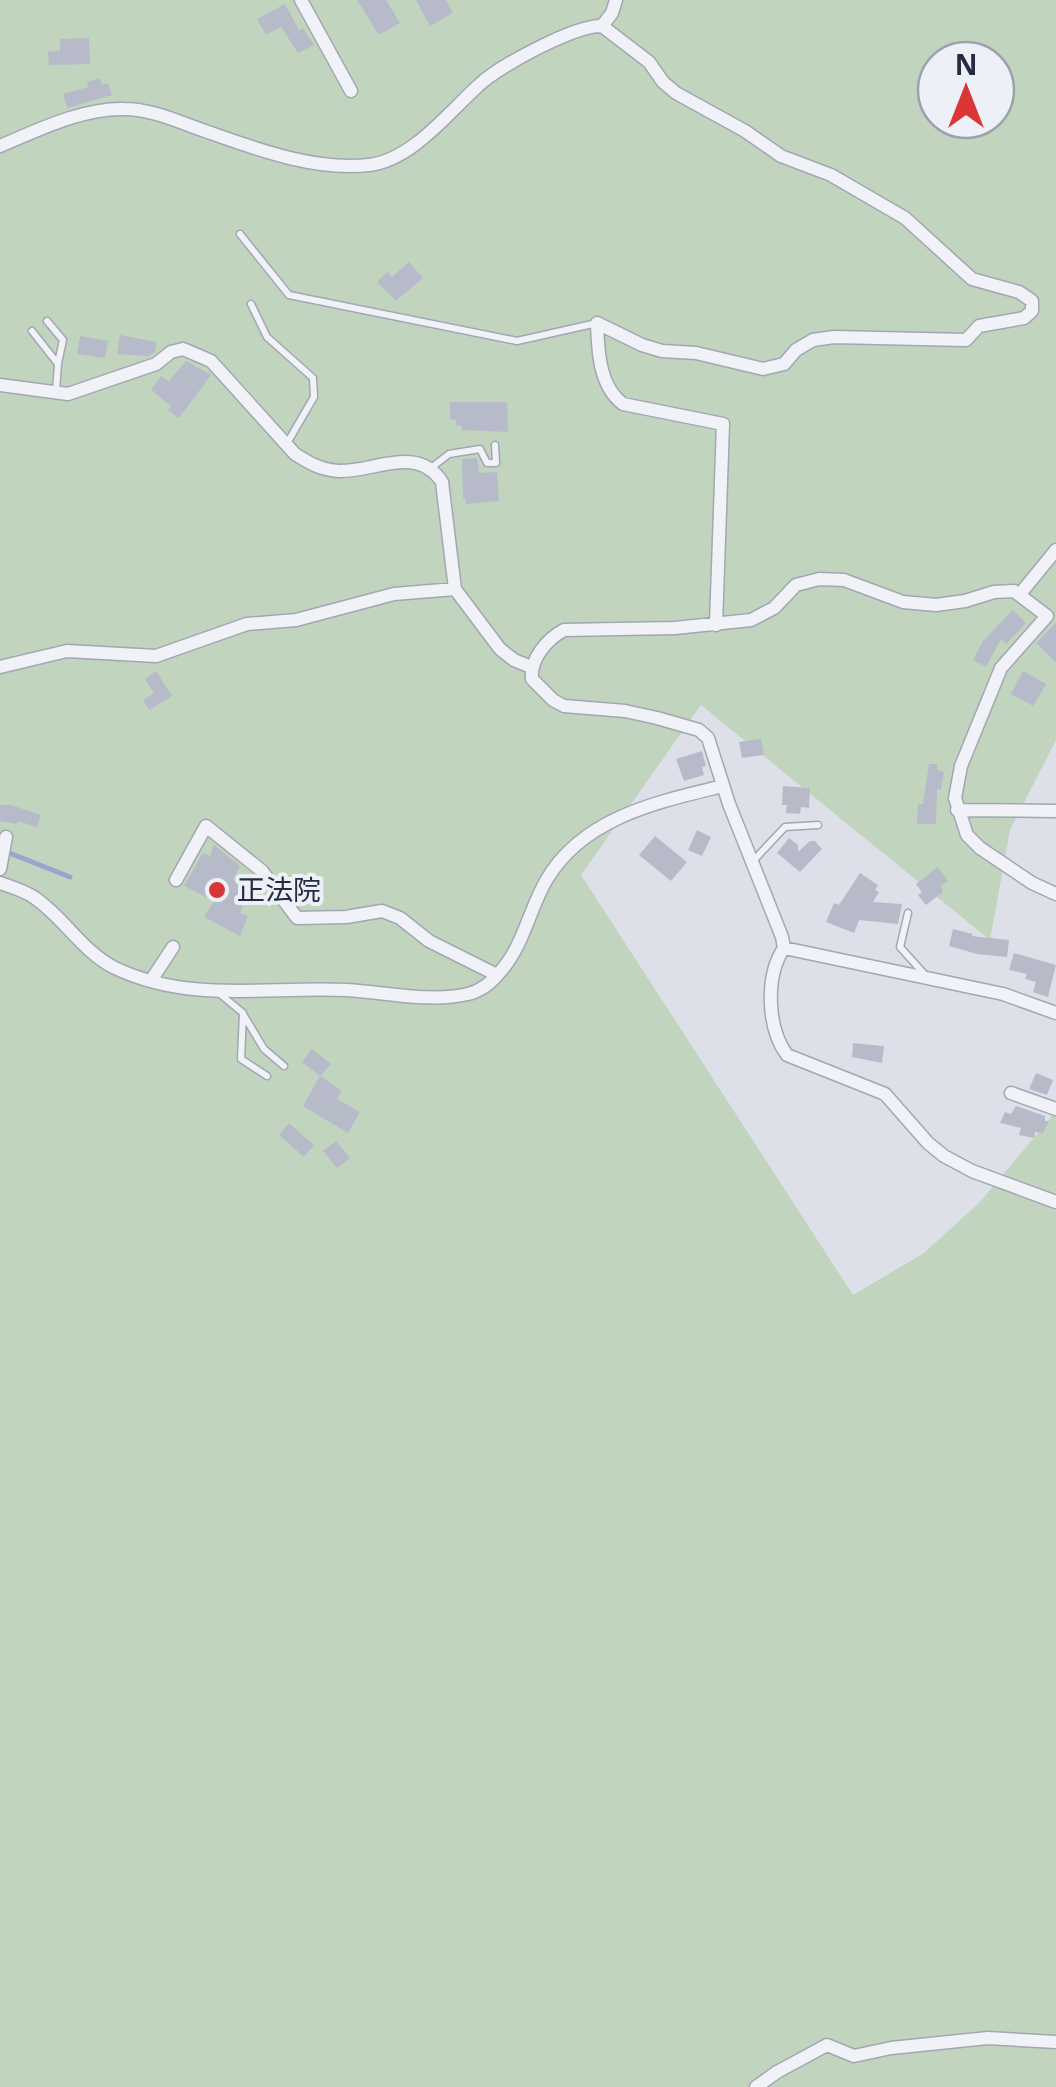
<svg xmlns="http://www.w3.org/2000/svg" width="1056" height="2087" font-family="'Noto Sans','Noto Sans JP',sans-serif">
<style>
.green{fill:#c0d4be;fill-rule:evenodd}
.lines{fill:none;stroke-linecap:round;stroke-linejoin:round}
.stream{stroke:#95a7cd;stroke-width:5}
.building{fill:#b7bbc9}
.lane-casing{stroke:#a3a6b3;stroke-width:9}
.street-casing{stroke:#a3a6b3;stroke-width:15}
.lane{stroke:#f1f2f7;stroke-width:6}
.street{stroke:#f1f2f7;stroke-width:12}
.poi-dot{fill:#db3636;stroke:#edf0f6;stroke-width:4}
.labels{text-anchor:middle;stroke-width:8;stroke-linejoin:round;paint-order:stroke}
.poi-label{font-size:28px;fill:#252b41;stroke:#edf0f6;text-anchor:start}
</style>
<rect width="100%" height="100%" fill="#dee0e9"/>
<path class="green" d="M0,0H1056V740L1010,830L990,940L701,705L581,875L853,1295L924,1253L980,1202L1056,1111V2087H0ZM936,60H996V120H936Z"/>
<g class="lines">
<path class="stream" d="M12,854L70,877"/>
</g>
<path class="building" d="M357,0H386L400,23L379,35Z
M416,0H446L453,13L430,26Z
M285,4L299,30L303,28L314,45L298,53L281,27L266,35L257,19Z
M89,38L90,64L49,65L48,52L60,51V39Z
M100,78L102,85L108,83L112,95L67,108L63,94L88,87L87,82Z
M409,262L423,278L396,301L377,282L387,272L392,277Z
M120,335L156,342L155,352L148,356L117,354Z
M80,336L108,341L105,358L77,354Z
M186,361L211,375L179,418L168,410L171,406L151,390L161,376L169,381Z
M450,402H507L508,432L462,430V426L456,425V420L450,419Z
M477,458L479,473L497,472L499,501L466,504L465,498H463L462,459Z
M1013,610L1026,623L1006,644L1001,639L986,667L973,660L983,641Z
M1056,623V662L1036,643Z
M156,671L172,696L149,710L143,700L154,693L145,679Z
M1023,671L1046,684L1033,706L1011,694Z
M761,739L764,755L742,758L739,742Z
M702,751L706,766L702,767L704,775L684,781L676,759Z
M929,764H937V770L944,772L941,790L937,789L936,824H917L918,804H923Z
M783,786L810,788L809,808L801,807L800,814L786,813L787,805H782Z
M0,805H11L41,815L37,827L18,821L17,824L0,821Z
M697,830L711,837L702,856L688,850Z
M655,836L687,862L671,881L639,855Z
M789,838L798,845V852L810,841H815L822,849L800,872L777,853Z
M214,845L240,866L233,880L245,885L241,894L246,897L240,913L248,916L240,936L204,917L214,901L184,886L203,853L210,856Z
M938,867L948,881L941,886L943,892L926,905L918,895L922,892L916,884Z
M860,873L878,885L875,890L879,892L873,902L902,904L898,924L859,920L854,933L826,922L834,903L839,905Z
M953,929L973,934L972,936L1009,940L1007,957L977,954L949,946Z
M1014,953L1056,965L1048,997L1033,992L1036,982L1025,979L1027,974L1009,970Z
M853,1043L884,1046L882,1063L852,1057Z
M312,1049L331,1064L320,1076L302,1062Z
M1036,1073L1053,1080L1047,1095L1029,1089Z
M320,1076L342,1091L337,1099L360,1112L348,1133L303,1106Z
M1016,1106L1045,1116V1121H1049L1043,1133L1035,1132L1034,1138L1019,1135L1021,1128L1000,1123L1005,1112L1011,1114Z
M289,1123L314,1145L304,1157L279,1135Z
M336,1141L350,1158L337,1168L323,1151Z"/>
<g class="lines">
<defs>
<path id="lane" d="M240,234L289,295L517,341L597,323
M251,304L267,337L313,378L314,397L286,445
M47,321L63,340L58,363
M32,331L58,364L56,391
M431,468L449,454L480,449L487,463H496L495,445
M753,861L785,827L818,825
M908,913L900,947L926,976
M220,994L243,1013L241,1059L267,1076
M243,1014L264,1049L284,1066"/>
<path id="street" d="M301,0L351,91
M602,26L612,13L616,0
M0,146C38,130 82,108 124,109C152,109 179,122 205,131C256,149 314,171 369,165C412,160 449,112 479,85C499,66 575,25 602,26L649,62L663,82L676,93L745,131L781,156L831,175L905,218L972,279L1019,292L1032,301V311L1024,318L979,326L966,340L834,337L813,340L796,350L784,364L763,369L696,353L662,351L642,345L597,323C598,351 599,386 623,404L723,424L716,625
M0,385L68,394L156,364L171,352L183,349L211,361L295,454C309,463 321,470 339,471C374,472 417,444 442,482L455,589L500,649L514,660L531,667
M1020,594L1056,550
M0,667L67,651L156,656L247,624L296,620L394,594L455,589
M957,810L1056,811
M0,869L6,837
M176,880L206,826L262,871L297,918L346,917L382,911L400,918L429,941L497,975
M0,883C12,887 25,891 35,898C64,918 83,952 115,968C191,1004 267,986 347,990C385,992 430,1003 468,994C480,991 491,983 499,973C524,946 529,909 547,879C584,817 658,802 723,786
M1056,894L1032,883L980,848L967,835L955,798L961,766L1001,668L1047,616L1014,591L994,592L965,601L936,605L903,602L844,580L819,579L796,585L774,608L751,620L675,628L564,630C547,639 530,659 532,679L553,700L564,706L625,711L657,718L699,730L708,738L729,804L782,937L784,948C765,976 767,1028 787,1055L885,1094L928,1143L944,1156L972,1171L1056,1202
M784,948L1003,994L1056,1013
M152,979L173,947
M1011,1093L1056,1109
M756,2087L777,2072L827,2045L854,2056L891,2048L988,2038L1056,2042"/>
</defs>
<use href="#lane" class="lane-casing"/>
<use href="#street" class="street-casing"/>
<use href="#lane" class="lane"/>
<use href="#street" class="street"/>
</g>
<circle class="poi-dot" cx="217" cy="890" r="10"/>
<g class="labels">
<g class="poi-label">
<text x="237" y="900">正法院</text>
</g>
</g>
<g transform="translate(966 90)"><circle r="48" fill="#edf0f6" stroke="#9da1ae" stroke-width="2.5"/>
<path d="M0-8L18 38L0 25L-18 38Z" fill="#db3636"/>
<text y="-15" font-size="28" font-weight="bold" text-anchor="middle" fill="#252b41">N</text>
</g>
</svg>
